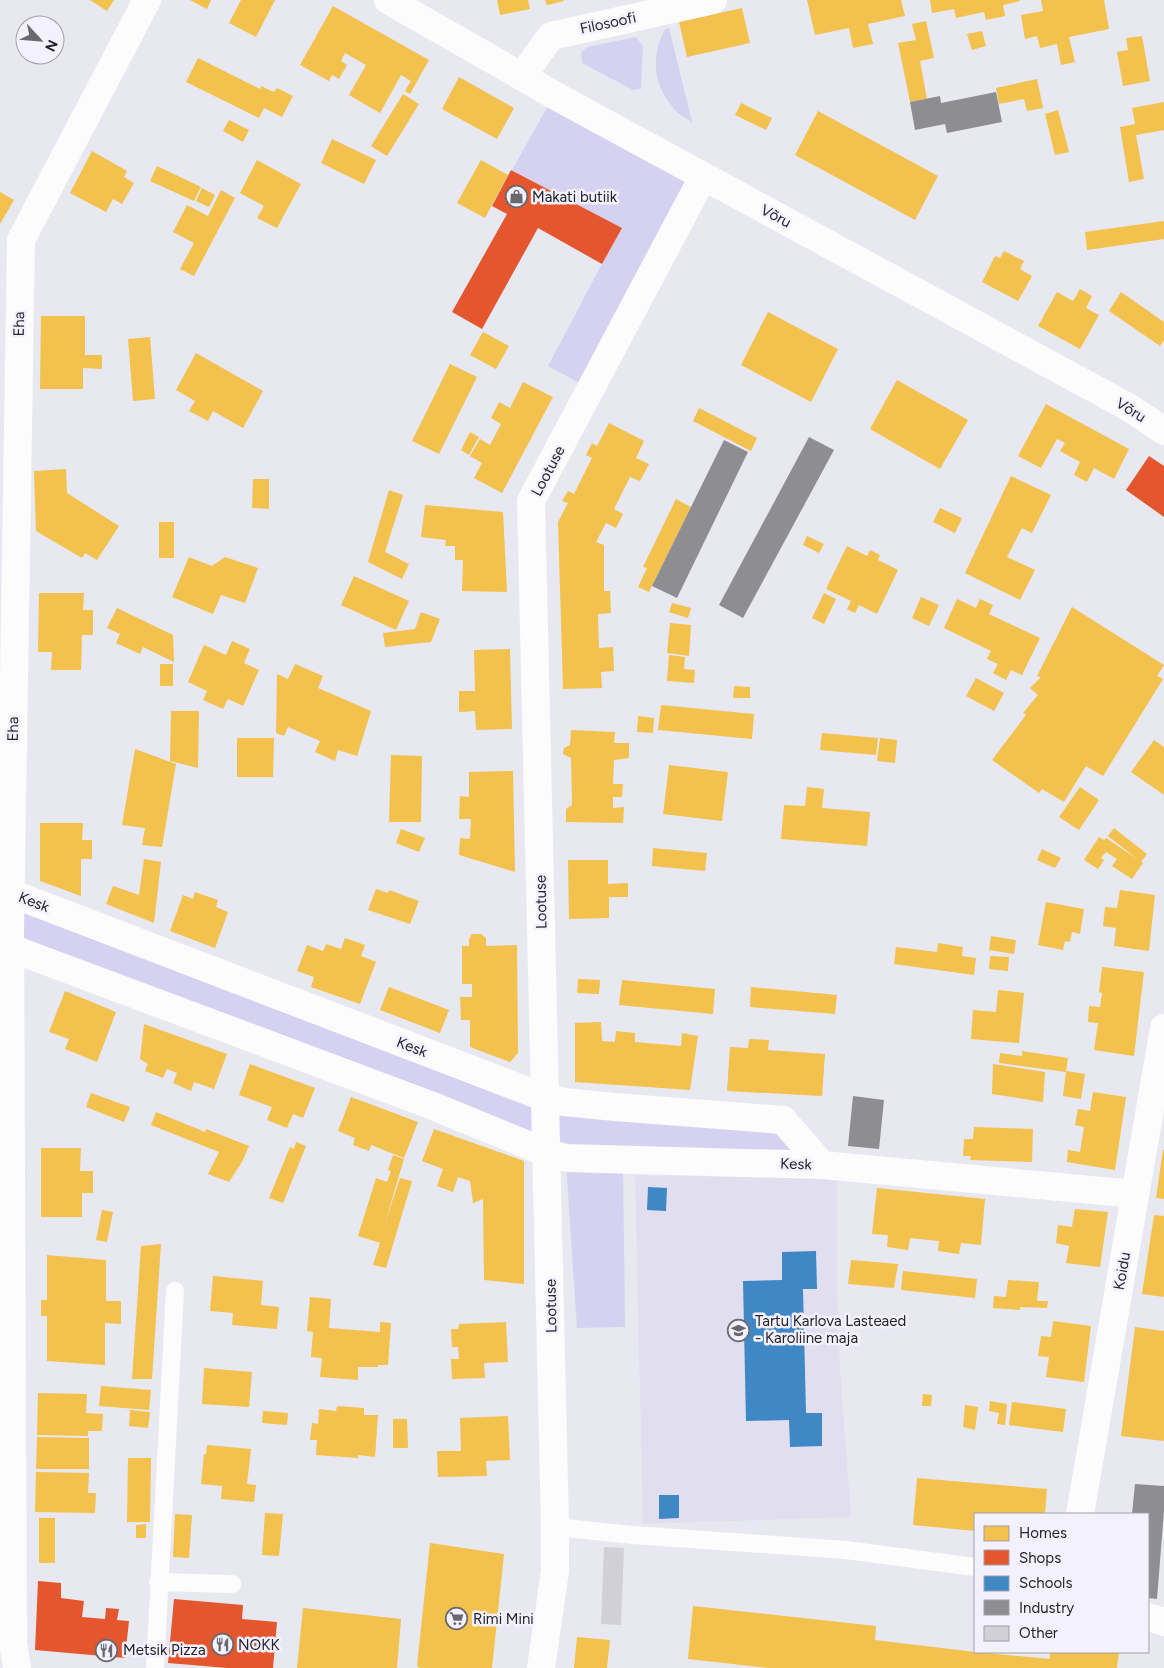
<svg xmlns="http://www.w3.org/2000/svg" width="1164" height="1668" font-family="Figtree,sans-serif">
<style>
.built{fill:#e1dfef}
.green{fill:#d5d1f1}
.homes{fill:#f2c14e}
.shops{fill:#e4572e}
.schools{fill:#3f88c5}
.industry{fill:#8d8d92}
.building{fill:#d0d0d6}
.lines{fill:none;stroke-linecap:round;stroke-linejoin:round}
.service{stroke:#fcfcfd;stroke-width:18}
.minor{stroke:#fcfcfd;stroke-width:28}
.secondary{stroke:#fcfcfd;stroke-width:28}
.labels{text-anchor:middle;stroke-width:5;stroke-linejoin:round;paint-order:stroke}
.street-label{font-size:15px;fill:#232328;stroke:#f3f1fe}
.poi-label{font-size:15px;fill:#232328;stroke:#f3f1fe;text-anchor:start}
</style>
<rect width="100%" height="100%" fill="#e8e8f0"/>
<path class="built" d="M635,1175L837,1179V1290L840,1370L851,1517L643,1524Z"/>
<path class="green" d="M669,28L692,122C687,119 680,115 676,111C653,86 650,58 665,29Z
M636,37L643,46L641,89L633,90L582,63L581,53L587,47Z
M549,104L695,182L589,388L548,366L621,228L512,170Z
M0,889L546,1098L783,1120L822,1165L623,1163L625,1327L577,1328L566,1163L0,944Z"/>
<path class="homes" d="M90,0H114L107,11Z
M190,0H211L207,9Z
M241,0H275L256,37L229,23Z
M497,0H528L530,9L500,15Z
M545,0H564V1L547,5Z
M807,0H901L905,16L868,24L873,44L853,48L849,28L815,35Z
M930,0H1020V1L1003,5L1005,16L986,20L984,12L956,18L954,9L932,13Z
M1041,0H1104L1109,29L1069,37L1075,62L1061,65L1057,44L1040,48L1037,36L1025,39L1021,15L1043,11Z
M333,6L429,60L410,94L405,91L411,81L401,75L380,113L349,95L366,65L345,53L341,61L347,65L339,79L332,75L329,81L300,65Z
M742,8L750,43L687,57L679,22Z
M926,21L934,58L920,61L927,99L910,102L898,43L916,40L912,24Z
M982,31L986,46L972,50L967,34Z
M1142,36L1150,81L1123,86L1117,52L1128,50L1126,38Z
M198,58L260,89L261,86L274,92L277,88L293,96L282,117L264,108L259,118L186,82Z
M459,77L514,108L497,139L442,109Z
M1037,79L1043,108L1027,111L1024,99L999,104L996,88Z
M403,94L419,104L387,156L371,146Z
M1164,102V130L1136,135L1144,179L1129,182L1120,127L1135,124L1132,108Z
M741,103L772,118L766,130L735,115Z
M1058,110L1069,152L1055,155L1045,114Z
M818,111L938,176L915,220L795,155Z
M229,120L249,130L243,142L223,131Z
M332,139L376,160L364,184L321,163Z
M92,151L127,171L124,177L134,183L122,204L113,199L106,212L70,193Z
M257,160L301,184L277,228L257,218L264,206L240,193Z
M481,160L508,175L485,218L457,203Z
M157,166L201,187L194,201L150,181Z
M202,188L215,195L209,207L196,201Z
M221,190L235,198L194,276L180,269L194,243L173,232L187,205L208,216Z
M0,192L14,200L0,224Z
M1164,221V239L1087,250L1085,232Z
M1004,251L1024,261L1020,269L1032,276L1018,301L982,282L995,256L1000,258Z
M1080,289L1092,296L1086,308L1099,315L1080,349L1038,326L1057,292L1073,301Z
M1121,292L1164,322V340L1160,346L1109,311Z
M768,312L838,349L811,402L741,365Z
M41,316H85V355H102V369L83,368V389H40Z
M483,332L509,346L496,369L470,355Z
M150,337L155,399L133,401L128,339Z
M196,353L263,391L243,428L213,411L208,421L189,411L195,401L176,390Z
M450,364L477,377L439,454L412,441Z
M897,380L968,420L940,469L870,429Z
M523,382L553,397L502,493L474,478L482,463L470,456L480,439L490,445L501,424L491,418L499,402L510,408Z
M1046,404L1129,449L1114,479L1094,468L1087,482L1074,475L1080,462L1060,451L1065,443L1057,439L1041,468L1018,456Z
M699,408L757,438L751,451L693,421Z
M609,423L644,441L636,458L649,464L640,481L630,477L614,509L623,514L616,528L606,523L596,542L604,545V591H610L611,613L598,614L599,648L613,647L614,671L601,672L602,688L563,689L558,522L568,503L562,501L568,491L574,494L592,458L586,455L592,443L597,446Z
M470,432L479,437L469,455L461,450Z
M66,469L67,493L119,526L97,560L85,553L82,558L36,531L34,471Z
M1011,476L1051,495L1032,533L1022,528L1007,557L1035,570L1020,600L965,573Z
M253,479H269V509L252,508Z
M389,490L403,495L385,552L409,564L402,579L368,562Z
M676,499L691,507L649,592L638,587L647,568L643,567Z
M425,505L503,512L507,592L462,591L463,560H455V546H445L446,540L421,537Z
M940,508L962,518L955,533L933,522Z
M159,522H174V558H159Z
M807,536L824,544L819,553L803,545Z
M847,546L867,556L870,550L880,555L878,560L898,570L877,614L859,605L855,613L847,609L851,601L826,589Z
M189,557L212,566L225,557L258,568L245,603L221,595L213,614L172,597Z
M354,576L409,601L396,630L341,605Z
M39,593H84L83,610H93V635H82L81,670H51L52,652H38Z
M824,593L836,599L824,624L812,618Z
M921,597L939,605L929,626L912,618Z
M957,599L976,608L980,599L993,605L989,614L1040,638L1022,675L1011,670L1006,680L993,673L998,664L987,659L991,651L944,628Z
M672,603L691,608L688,618L669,612Z
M1072,607L1164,665L1157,676L1163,679L1103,776L1086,766L1064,802L1042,789L1039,793L992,760L1026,715L1023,713L1038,695L1030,688L1041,677L1037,676Z
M117,608L173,635L174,662L143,647L140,654L116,643L120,634L107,628Z
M421,612L440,619L431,642L385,647L383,633L415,629Z
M670,623L691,625L689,656L667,653Z
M232,641L250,649L244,663L259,670L243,706L228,699L223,709L203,700L207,691L188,682L204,645L226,655Z
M510,649L512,729L476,730L475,711L459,712V691H475L474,650Z
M669,655L685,657L684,669L695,670L694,683L667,681Z
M160,664H173V686H160Z
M295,664L323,676L318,688L371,711L357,756L338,750L335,761L315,752L320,741L288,727L284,736L276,733L277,674L288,679Z
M976,678L1004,693L994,711L966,696Z
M734,686L750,687V698H733Z
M661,705L754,714L752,739L658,730Z
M171,711H199L198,768L170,761Z
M638,716L654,718L653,733L637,732Z
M571,730L615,732L614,743H629V758L614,760L613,784H623L622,797H613V808L624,807L623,823L566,822V809L572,805L571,758L563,754V752L564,748L570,745Z
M822,733L878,738L876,755L820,750Z
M237,738H274L273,777H237Z
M880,738L897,740L895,763L877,761Z
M1154,740L1164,747V795L1131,772Z
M135,749L176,764L162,847L142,845L145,828L122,825Z
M391,755L422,756L421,822H389Z
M669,765L728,772L722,821L663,814Z
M513,771L515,872L459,855L460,838L470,839L471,819H459L460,796L469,797V772Z
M807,787L824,789L822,808L870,812L867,846L781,839L784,805L805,806Z
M1080,787L1099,800L1079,830L1059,817Z
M40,823H83L82,840H92V859H81V896L40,881Z
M1114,828L1147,854L1141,862L1108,836Z
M401,829L425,838L419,852L396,843Z
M1099,837L1104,840L1106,838L1143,863L1132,879L1112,866L1117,859L1106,852L1101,858L1104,860L1098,869L1084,860Z
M653,848L707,853L705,871L652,866Z
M1042,849L1061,858L1055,868L1037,860Z
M144,859L161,862L154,923L106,904L113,886L139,895Z
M568,860H608V884L628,883V897H609V918L569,919Z
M376,889L388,893L389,890L419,901L410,924L368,910Z
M1120,890L1155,895L1149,951L1114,946L1116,928L1103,926L1105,907L1117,908Z
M195,892L218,900L216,907L228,912L215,948L170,931L183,895L193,899Z
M1046,902L1084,909L1080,934L1072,932L1070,942L1065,941L1063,950L1038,945Z
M472,934H481L486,938V946L517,945L518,1053L510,1062L470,1047V1020H461L460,997H472V984H462V946H469V939Z
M991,936L1016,940L1014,954L989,950Z
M345,938L365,945L361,956L376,962L360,1004L311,987L314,977L297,971L307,945L323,951L326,944L341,949Z
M938,943L963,947L962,956L976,958L974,975L894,964L896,947L937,952Z
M990,956L1009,957L1008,971L989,969Z
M1102,967L1144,972L1134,1056L1094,1050L1098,1023L1088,1022L1089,1006L1100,1007L1102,993L1099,992Z
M578,979L600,980L599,994L577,993Z
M622,980L715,989L713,1014L619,1005Z
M389,987L449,1010L440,1033L380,1010Z
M751,987L837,995L835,1014L750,1007Z
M998,990L1024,993L1019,1043L971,1039L973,1010L996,1012Z
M65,991L116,1012L97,1062L65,1049L69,1039L49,1032Z
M601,1022L602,1041L615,1042L616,1031L635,1033V1042L681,1046L682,1033L698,1036L690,1090L575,1082V1023Z
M144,1024L227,1054L214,1089L194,1082L191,1091L173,1083L177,1073L167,1069L163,1078L145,1071L148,1064L140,1059Z
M749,1039L769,1040L768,1050L825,1054L822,1096L727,1091L730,1047L748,1048Z
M1022,1051L1068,1058L1066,1072L999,1063L1000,1053L1022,1056Z
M250,1064L315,1088L303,1118L293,1114L287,1128L267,1120L272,1107L239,1095Z
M993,1064L1045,1072L1043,1102L992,1094Z
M1066,1071L1085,1074L1081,1099L1063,1096Z
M1093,1092L1126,1097L1115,1170L1067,1162L1068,1150L1080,1152L1084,1127L1075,1125L1078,1109L1090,1111Z
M91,1093L130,1107L124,1122L86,1107Z
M351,1097L418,1122L404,1158L371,1145L369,1151L353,1145L355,1138L338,1131Z
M156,1112L205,1132L206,1129L249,1146L242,1162L229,1182L208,1174L219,1152L151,1125Z
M974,1127L1033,1129L1032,1162L970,1160L971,1156H963L964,1139H973Z
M434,1129L524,1161V1284L484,1280L483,1199L473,1203L470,1181L458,1177L453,1192L437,1186L443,1169L422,1161Z
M296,1142L306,1146L283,1203L269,1198L290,1147L294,1149Z
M41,1148H81L80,1171H93V1193H82V1217H41Z
M1163,1150H1164V1199L1156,1198Z
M393,1155L404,1159L384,1226L400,1178L412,1181L386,1268L373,1265L380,1243L358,1236L376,1178L387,1182L391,1171L388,1170Z
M877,1188L985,1199L981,1245L961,1243L959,1254L938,1251L939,1241L910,1238L908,1250L887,1247L888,1235L872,1234Z
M1075,1209L1108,1212L1100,1267L1066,1263L1069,1246L1056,1243L1058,1225L1072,1227Z
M102,1210L113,1212L107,1242L96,1240Z
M1154,1215L1164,1216V1297L1142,1294Z
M161,1244L152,1379H132L141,1246Z
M47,1255L106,1260V1301H121V1324L105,1323V1365L47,1361V1316H41V1300H47Z
M851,1260L898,1264L894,1288L848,1284Z
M903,1271L977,1279L975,1298L901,1290Z
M213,1276L263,1281L261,1305L279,1307L277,1329L232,1325L233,1313L210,1311Z
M1008,1280L1039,1282L1037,1301H1048L1047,1308L1020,1307V1310L993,1308L994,1296L1006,1297Z
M310,1297L331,1299L329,1328L380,1332V1322L391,1323L388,1365H378V1367H358V1380L320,1377L322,1358L311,1357L313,1332L307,1331Z
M1053,1321L1091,1326L1084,1382L1046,1377L1049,1357L1038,1356L1041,1336L1051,1337Z
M506,1322L508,1362L484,1363L485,1378L452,1379L451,1359H459L458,1347H452L451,1329H458L459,1324Z
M1135,1327L1164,1331V1441L1121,1436Z
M204,1368L252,1372L249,1407L202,1404Z
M101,1386L151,1390L149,1410L99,1406Z
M38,1393L87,1394L86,1413L103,1414L102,1431H88V1436L37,1435Z
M923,1394L932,1395L931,1406H922Z
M990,1401L1007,1404L1005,1425L997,1424L999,1413L989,1411Z
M1012,1402L1066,1409L1063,1432L1009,1425Z
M965,1405L978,1407L975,1430L963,1427Z
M337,1406L364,1408V1415H378L375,1457L358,1455V1458L316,1455L317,1440H310L312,1423L318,1424L319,1409L336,1411Z
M130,1410L150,1412L148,1428L129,1426Z
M263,1411L288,1413L287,1425L262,1423Z
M508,1416L510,1460L486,1461L487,1476L438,1477L437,1451H461L460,1418Z
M393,1419H407L408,1448H393Z
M37,1437L89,1438V1469H36Z
M207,1445L251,1449L247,1484L256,1485L254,1502L221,1499L222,1486L201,1484L204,1454H206Z
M128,1458H151L150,1522H127Z
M36,1472L89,1473L88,1493H96L95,1513L35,1512Z
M917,1478L1047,1489L1045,1514H975V1531L913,1525Z
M265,1513L283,1514L279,1556L262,1555Z
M175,1514L192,1515L189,1558L173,1557Z
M39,1518H55V1563H39Z
M146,1524V1538H136V1525Z
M430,1543L504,1554L492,1668H420L417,1666Z
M693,1606L876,1626L875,1640L975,1652L1050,1659V1652H1119L1117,1668H769L688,1659Z
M303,1608L401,1619L397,1668H297Z
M577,1637L610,1640L607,1668H574Z"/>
<path class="shops" d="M511,170L622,228L602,264L538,228L482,329L452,312L507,214L492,206Z
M1149,456L1164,466V517L1126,490Z
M38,1581L61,1583V1598L84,1601L82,1617L105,1619L106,1608L119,1609L117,1620L129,1621L125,1658L35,1650Z
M174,1599L243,1605L242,1619L277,1622L273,1668H227L168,1663Z"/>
<path class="schools" d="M648,1187L667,1188L666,1211L647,1210Z
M816,1251L817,1289H803L806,1413H822V1446L790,1447L789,1420L746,1421L743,1281L782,1280V1252Z
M659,1495H679V1518L659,1519Z"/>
<path class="industry" d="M996,92L1002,122L947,133L945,124L915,130L910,102L940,96L941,103Z
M809,437L834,450L743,618L719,605Z
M724,440L748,452L677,598L652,586Z
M853,1096L884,1100L879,1149L848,1146Z
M1135,1484L1164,1486V1511L1157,1599L1148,1598V1514H1132Z"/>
<path class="building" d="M604,1547L624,1548L621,1625L601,1624Z"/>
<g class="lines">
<path class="service" d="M555,1527L633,1535L846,1550L975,1567
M158,1582L232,1584
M155,1668L175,1291"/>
<path class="minor" d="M522,76L551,36L713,0
M0,889L546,1098L564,1102L615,1107L783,1120L822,1165
M0,944L433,1106L547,1153L567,1158L822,1165L1135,1194
M1080,1514L1164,1028
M1148,1617L1164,1622
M17,1668L13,1643L10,932L21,240L147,0
M541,1668L555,1571V1527L531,501L703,177"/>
<path class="secondary" d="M388,0L563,100L1130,408L1164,431"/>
</g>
<defs>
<symbol id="shop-ring" viewBox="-11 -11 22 22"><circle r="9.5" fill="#f3f1fe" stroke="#68686e" stroke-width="1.5"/><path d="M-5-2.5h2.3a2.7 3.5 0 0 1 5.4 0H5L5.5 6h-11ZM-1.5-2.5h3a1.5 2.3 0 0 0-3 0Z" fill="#68686e"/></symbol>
<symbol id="school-ring" viewBox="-11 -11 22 22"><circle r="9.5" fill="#f3f1fe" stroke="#68686e" stroke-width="1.5"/><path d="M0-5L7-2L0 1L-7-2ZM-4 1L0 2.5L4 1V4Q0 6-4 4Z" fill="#68686e"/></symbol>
<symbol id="supermarket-ring" viewBox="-11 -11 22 22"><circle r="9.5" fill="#f3f1fe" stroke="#68686e" stroke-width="1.5"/><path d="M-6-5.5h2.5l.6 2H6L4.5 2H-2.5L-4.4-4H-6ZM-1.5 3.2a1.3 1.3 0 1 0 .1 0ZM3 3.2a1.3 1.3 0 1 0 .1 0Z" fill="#68686e"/></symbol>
<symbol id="restaurant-ring" viewBox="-11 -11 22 22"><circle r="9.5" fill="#f3f1fe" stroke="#68686e" stroke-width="1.5"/><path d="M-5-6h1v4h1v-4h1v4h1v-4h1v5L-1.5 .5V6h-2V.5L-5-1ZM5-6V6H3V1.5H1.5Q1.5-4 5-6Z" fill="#68686e"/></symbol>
</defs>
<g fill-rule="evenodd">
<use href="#shop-ring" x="504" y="184" width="25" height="25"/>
<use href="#school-ring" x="726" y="1318" width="25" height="25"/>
<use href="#supermarket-ring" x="444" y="1606" width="25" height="25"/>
<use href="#restaurant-ring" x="210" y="1632" width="25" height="25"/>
<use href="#restaurant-ring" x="94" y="1638" width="25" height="25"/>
</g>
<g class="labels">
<g class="street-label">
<text transform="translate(608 23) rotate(-12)" y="5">Filosoofi</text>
<text transform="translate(776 216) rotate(28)" y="5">Võru</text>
<text transform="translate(19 324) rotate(-89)" y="5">Eha</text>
<text transform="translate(1131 410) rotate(32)" y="5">Võru</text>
<text transform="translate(548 471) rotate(-62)" y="5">Lootuse</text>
<text transform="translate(13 729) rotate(-89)" y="5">Eha</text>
<text transform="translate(34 902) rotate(21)" y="5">Kesk</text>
<text transform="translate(541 902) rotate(-91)" y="5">Lootuse</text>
<text transform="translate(412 1047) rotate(21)" y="5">Kesk</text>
<text transform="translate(796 1164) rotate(2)" y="5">Kesk</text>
<text transform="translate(1122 1271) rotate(-80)" y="5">Koidu</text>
<text transform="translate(551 1306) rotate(-91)" y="5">Lootuse</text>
</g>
<g class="poi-label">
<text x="532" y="202">Makati butiik</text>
<text x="755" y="1326">Tartu Karlova Lasteaed<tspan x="755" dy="17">- Karoliine maja</tspan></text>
<text x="473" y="1624">Rimi Mini</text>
<text x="238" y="1650">NOKK</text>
<text x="123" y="1655">Metsik Pizza</text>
</g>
</g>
<rect x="974" y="1513" width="175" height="140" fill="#f3f1fe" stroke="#a09fa8"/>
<rect x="984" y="1526" width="25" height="15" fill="#f2c14e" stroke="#a09fa8"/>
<text x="1019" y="1538" font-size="15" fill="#232328">Homes</text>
<rect x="984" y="1550" width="25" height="15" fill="#e4572e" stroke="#a09fa8"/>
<text x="1019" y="1563" font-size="15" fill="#232328">Shops</text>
<rect x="984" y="1576" width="25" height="15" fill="#3f88c5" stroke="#a09fa8"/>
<text x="1019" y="1588" font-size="15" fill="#232328">Schools</text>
<rect x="984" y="1600" width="25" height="15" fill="#8d8d92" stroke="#a09fa8"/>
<text x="1019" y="1613" font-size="15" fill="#232328">Industry</text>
<rect x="984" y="1626" width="25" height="15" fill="#d0d0d6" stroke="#a09fa8"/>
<text x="1019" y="1638" font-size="15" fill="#232328">Other</text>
<g transform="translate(40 40) rotate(116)"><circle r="24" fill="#f3f1fe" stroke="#a09fa8"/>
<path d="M0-4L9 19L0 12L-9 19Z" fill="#68686e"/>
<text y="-8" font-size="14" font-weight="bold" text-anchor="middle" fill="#232328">N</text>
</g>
</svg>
